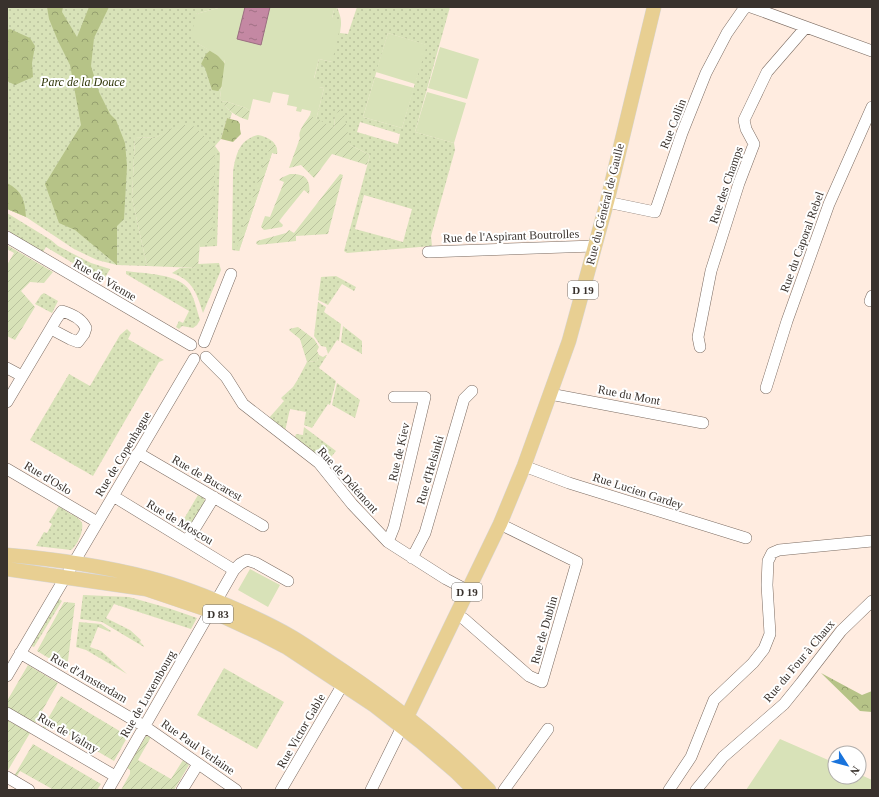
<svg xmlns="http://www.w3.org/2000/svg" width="879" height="797" font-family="Georgia,serif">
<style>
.grass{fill:url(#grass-dots);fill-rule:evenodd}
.forest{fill:url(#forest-crowns)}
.garden{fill:url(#garden-furrows)}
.pitch{fill:#d8e2b8}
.water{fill:url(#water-ripples);stroke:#9a6e80}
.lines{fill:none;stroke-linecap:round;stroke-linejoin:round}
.minor-casing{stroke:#7c6c62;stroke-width:12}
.major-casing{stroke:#d7d6d5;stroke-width:15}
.minor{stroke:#fff;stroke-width:11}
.major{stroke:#e8cf92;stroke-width:14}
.labels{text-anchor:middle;stroke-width:4;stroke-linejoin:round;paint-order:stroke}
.shield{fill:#fff;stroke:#74706c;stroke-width:1}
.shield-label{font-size:11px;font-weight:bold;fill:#39322d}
.park-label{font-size:12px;font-style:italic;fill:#303709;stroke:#fff}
.street-label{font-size:12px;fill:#39322d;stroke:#fff}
</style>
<defs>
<pattern id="grass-dots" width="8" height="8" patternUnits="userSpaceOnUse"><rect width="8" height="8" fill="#d8e2b8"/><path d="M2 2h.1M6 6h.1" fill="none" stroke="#bac29e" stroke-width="1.8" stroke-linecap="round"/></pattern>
<pattern id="forest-crowns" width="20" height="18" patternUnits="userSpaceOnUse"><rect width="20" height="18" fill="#b6c387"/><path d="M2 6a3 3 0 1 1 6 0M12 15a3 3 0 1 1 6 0" fill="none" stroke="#959f6f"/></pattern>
<pattern id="garden-furrows" width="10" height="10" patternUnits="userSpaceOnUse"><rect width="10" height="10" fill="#d8e2b8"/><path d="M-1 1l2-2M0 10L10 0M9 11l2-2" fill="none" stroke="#bac29e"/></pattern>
<pattern id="water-ripples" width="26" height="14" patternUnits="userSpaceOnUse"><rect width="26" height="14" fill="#c488a3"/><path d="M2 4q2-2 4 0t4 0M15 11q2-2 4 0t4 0" fill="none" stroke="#a07085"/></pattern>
</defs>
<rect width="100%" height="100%" fill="#ffece0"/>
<path class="grass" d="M7,7H222L196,14L197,43L225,59L220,98L225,106L232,113L230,119L227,118L221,139L215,146L220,153L217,246L200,247V243L212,242L178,126L155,138L135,137L132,198L147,266L117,265L97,260L74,249L26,217L7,209Z
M337,7C341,18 342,19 340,33L348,34L357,7H450L415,132L454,143L455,150L431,236L432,246L347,253L344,251L370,155L350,145L335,117L334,128L316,120L324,88L319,87L314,79L319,59L332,62V18L334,10H336ZM388,33L426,45L402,128L363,117ZM360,122L400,134L398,144L357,132ZM364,195L412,209L403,242L355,229Z
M258,135C268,137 278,142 277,154L272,153L239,251L232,250L233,172C236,154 239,140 258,135Z
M7,213L51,240L58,246L91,263L110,269L103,281L46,247L43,252L11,233L7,229Z
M219,263L221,270L203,313C197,294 193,280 172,273L180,268H198V264Z
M126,271C145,274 179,273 190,291C195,300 197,311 200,320L197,325L193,328L182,326L179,329L176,327L179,321L183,323L189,311L126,274Z
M336,276L356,287L354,291L342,284L328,305L318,300L321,277Z
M44,293L58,301L52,313L35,304L41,295Z
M318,302L326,307L324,312L341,324L339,341L337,340L328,354L326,347L321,346L314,336Z
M343,326L362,341V354L341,342Z
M127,329L131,333L128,339L164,360L159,362L93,476L30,440L69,374L90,386L120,335Z
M319,355L323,357L326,355H327L319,368L336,381L330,405L328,404L312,428L304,425L306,412L290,409L285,431L269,418L284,401L281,398L293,387L298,379L307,362L317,361Z
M337,383L360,400L355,418L332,405Z
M304,427L336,451L326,463L295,437L296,434L303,435Z
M198,495L204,498L205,501L204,503L187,530L183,531L178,529Z
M59,506L72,515V514C76,517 80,519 82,523C84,531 77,546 71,550L36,546L44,532L47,533L52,524L49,522Z
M83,595L129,597L168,608L197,618L191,629L114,604L106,618L130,630L141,640L140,642L144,646V647L102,622L80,619Z
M58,598L62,601L34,647L29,645Z
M79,622L101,624L111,631L110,632L98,627L90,647L101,651L127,674L86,650L76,647Z
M224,668L284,702L257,749L197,715Z"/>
<path class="forest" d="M47,7H63L62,12L77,37L89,7H109L94,38L91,66L99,92L110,114L116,120L125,143L127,166L124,219L117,226V265L75,230L59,223L45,184L81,125L70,65L58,41L49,19Z
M10,29L30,38L35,46L32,63L33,77L15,85L7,81V30Z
M212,49L226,65L223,85L218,91L212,90L205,68L201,64L206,54Z
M227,118L238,121L240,124V129L241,134L233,142L221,139Z
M7,183C22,191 25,200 26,217L7,209Z
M821,673L862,695L872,691V712L860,711Z"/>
<path class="garden" d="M225,101L246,108L250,111L248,120C237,117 228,111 222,102Z
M339,110L344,113L350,145L370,155L367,165L332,154L314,178L301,165L289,168L300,138C297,131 306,122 310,115L334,128L335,117Z
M178,125H192L215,146L212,243H200L198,268L147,266L132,198L135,137L155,138Z
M272,141C276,145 278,148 277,154L272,153L239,251L237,247L265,159C270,154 268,147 272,141Z
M290,174C305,173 311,179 309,194L304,190L279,221L283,225L282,227L264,230L261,227L265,216L270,217L284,182L279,180L281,178Z
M340,174L343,175L328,234L296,236V241L258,245L256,243L257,241L286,233L289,230L294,233Z
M7,245L53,272L44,283L30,282L21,291L35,307L15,340L7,336V265L14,253L7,249Z
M298,327L314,339L319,347L317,351L319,355L317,361L307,362L300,339L290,331L289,329Z
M64,602L75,603L67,669L37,651Z
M28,665L58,683L34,725L7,708V701Z
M61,696L128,736L114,761L49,723L44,730L42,729Z
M7,720L30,733L7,772Z
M146,736L151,737L138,760L171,779L183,760L189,765L174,790H121L130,774V770L127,768Z
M33,744L101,784L97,790H54L20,771L16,778L14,776Z"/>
<path class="pitch" d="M222,7H337L336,10H334L332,18L341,23L332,62L319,59L314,78L320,80L319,87L324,88L316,120L310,115L311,111L302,109L301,112L296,111L297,107L287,105L289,95L273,92L270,103L253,99L250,111L246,108L225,101L222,102L220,98L225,60L197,43L192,33L196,14Z
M388,33L427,45L415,84L376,72Z
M440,47L479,59L467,99L428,88Z
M375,77L414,88L402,128L363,117Z
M427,92L466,103L454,143L415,132Z
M250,569L280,585L268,607L238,590Z
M780,739L835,763V777H859V774L872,780V790H746Z"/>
<path class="water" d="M245,7H270L261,45L237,39Z"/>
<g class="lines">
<defs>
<path id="minor" d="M751,7L872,51
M607,202L655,212L682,133L706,73L727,33L743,10L746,7
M7,237L191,345
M428,252L594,246
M870,301L872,296
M204,342L231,274
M700,347L698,337L711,271L739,183L754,144L746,129L744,120L767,72L806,27
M206,357L226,377L243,404L319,463L352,504L388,542L446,579L467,590
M7,368L22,376
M766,388L787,321L829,204L872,107
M550,394L703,423
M7,402L57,318L62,311C72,314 82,319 86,328L84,334L78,342L70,339L51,329
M138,453L263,526
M524,466L569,483L746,538
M7,469L97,522
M113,496L234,570L240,564L247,560L256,563L288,581
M187,541L214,497
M388,542L394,527L425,397H394
M412,558L425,533L464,399L472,391
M456,614L464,619L529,676L542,682L577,562L500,524
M20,653L144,726L236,790
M7,676L194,359
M7,713L115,776
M7,777L29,790
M108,790L234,570
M182,790L198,764
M281,790L343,684
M371,790L402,727
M504,790L548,729
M669,790L691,757L714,700L753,663L764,649L770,634L767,585L768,561L772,553L779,550L872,541
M696,790L723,757L784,704L801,683L841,631L872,601"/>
<path id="major" d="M7,555C55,559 103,566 150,578C181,586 211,598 240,611C258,619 275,627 292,637C309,647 325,659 342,670C397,707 443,743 489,790
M7,569L146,589L211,611L261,634L286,647L375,706L421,742L456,772L474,790
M402,727L500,524L524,466L550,394L569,341L607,202L654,7"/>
</defs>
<use href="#minor" class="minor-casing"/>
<use href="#major" class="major-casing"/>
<use href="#minor" class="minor"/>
<use href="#major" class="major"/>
</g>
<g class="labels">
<g class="shield">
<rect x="568" y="281" width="30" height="18" rx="3"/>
<rect x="452" y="583" width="30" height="18" rx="3"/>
<rect x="203" y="605" width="30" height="18" rx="3"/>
</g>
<g class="shield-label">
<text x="583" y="294">D 19</text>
<text x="467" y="596">D 19</text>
<text x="218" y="618">D 83</text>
</g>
<g class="park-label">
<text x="83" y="86">Parc de la Douce</text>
</g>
<g class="street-label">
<text transform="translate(673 124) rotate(-69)" y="4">Rue Collin</text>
<text transform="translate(726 185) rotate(-71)" y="4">Rue des Champs</text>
<text transform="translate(605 204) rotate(-76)" y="4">Rue du Général de Gaulle</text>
<text transform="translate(511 236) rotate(-2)" y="4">Rue de l'Aspirant Boutrolles</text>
<text transform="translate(802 242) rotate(-70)" y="4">Rue du Caporal Rebel</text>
<text transform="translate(105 280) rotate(30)" y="4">Rue de Vienne</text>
<text transform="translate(629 395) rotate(11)" y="4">Rue du Mont</text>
<text transform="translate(399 452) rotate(-77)" y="4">Rue de Kiev</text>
<text transform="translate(123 454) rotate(-59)" y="4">Rue de Copenhague</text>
<text transform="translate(430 470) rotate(-74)" y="4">Rue d'Helsinki</text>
<text transform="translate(48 478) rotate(31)" y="4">Rue d'Oslo</text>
<text transform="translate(207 478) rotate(30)" y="4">Rue de Bucarest</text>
<text transform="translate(348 480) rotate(48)" y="4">Rue de Délémont</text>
<text transform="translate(638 491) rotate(18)" y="4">Rue Lucien Gardey</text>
<text transform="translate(180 522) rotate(31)" y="4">Rue de Moscou</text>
<text transform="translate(544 630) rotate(-74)" y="4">Rue de Dublin</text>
<text transform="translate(799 661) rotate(-50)" y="4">Rue du Four à Chaux</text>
<text transform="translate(89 678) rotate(30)" y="4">Rue d'Amsterdam</text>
<text transform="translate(148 694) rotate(-60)" y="4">Rue de Luxembourg</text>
<text transform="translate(301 731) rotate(-60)" y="4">Rue Victor Gable</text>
<text transform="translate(68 733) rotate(30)" y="4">Rue de Valmy</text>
<text transform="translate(198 747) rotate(35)" y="4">Rue Paul Verlaine</text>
</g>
</g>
<rect width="879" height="797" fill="none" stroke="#39322d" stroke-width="16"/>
<g transform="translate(847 765) rotate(126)"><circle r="19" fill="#ffffff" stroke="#b0adab"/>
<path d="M0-3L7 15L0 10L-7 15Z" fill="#1973dc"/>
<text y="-6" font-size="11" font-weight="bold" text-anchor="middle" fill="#39322d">N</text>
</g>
</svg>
